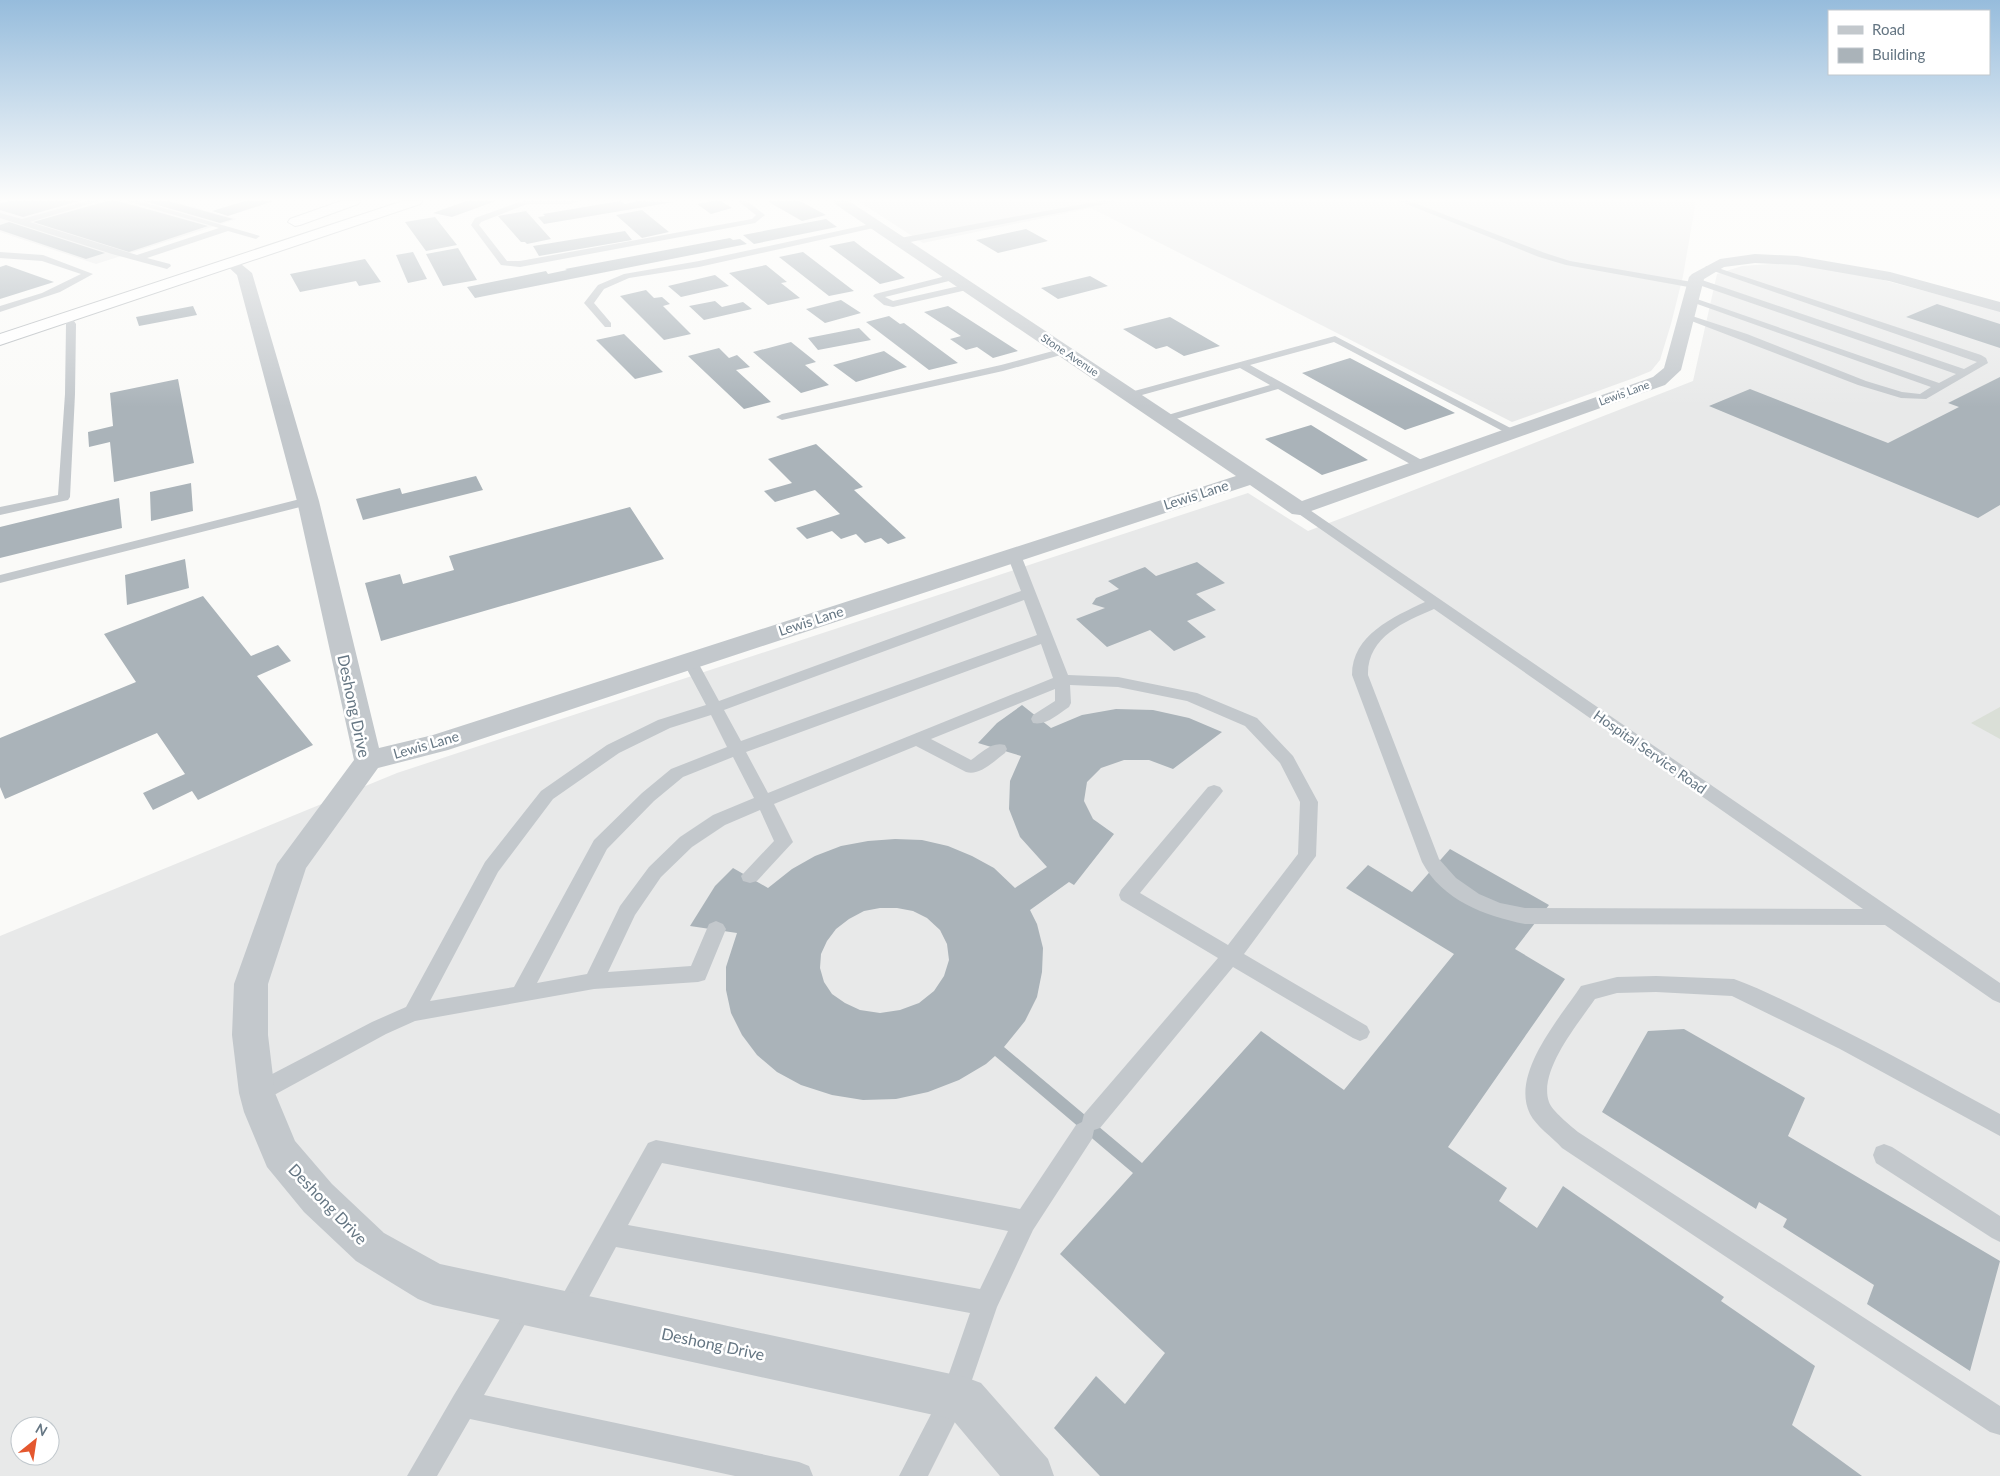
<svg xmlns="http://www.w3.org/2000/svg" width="2000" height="1476" font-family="Lato,sans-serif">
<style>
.built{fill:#e8e9e9;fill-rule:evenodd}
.green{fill:#dadfd7}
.building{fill:#aab3b9;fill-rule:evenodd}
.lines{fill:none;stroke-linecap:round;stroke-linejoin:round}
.highway-casing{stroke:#b4b9bd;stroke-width:2}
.lane{fill:#c3c8cc;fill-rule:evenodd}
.street{fill:#c3c8cc;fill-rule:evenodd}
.highway{fill:#fff;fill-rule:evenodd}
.labels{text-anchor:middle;stroke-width:5;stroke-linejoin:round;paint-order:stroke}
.far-street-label{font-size:11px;fill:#657683;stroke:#fff}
.street-label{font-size:14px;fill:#657683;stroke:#fff}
.near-street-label{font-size:16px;fill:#657683;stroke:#fff}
</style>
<rect width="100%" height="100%" fill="#fafaf8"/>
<path class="built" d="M0,201H172L237,219L96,264L0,232Z
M858,201H1696L1683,276L1671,324L1660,360L1651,371L1634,378L1512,422L1091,208L923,243Z
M1782,263L1810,265L1853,272L2000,311V1476H0V936L397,773L1248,493L1308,531L1350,515L1693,381L1717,274L1742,266ZM20,1426H50V1456H20Z"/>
<path class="green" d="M2000,707V739L1971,723Z"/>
<path class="building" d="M10,201H79L23,217L0,210V203Z
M107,201H118L208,226L129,252L33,222Z
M144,201H168L233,219L220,223Z
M245,201H274L228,216L212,211Z
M466,201H496L452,217L433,213Z
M620,201L625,204L637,201L674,202L544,224L538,217L545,216L543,214Z
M712,201H721L732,208L711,214L697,204Z
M767,201H800L826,215L802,221Z
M642,210L669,232L642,238L616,215Z
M526,211L551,239L527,244L525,242H521L498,216Z
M435,217L457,245L426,251L405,222Z
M826,219L837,227L754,244L743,235Z
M9,222L105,253L86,259L0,230V225Z
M1026,229L1048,241L998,253L976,240Z
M625,231L632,240L539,256L533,246Z
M730,238L733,240L740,239L747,244L475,298L467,287L546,271L548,274L567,270L565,269Z
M854,241L863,248L905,278L880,284L829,246Z
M458,248L477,280L443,286L426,254Z
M413,252L427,279L408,283L396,255Z
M803,252L854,291L829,296L779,257Z
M365,259L381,282L359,286L356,281L300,292L290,274Z
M6,265L54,282L0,299V267Z
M766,265L787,282L781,283L800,298L768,305L729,273Z
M715,275L729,286L681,297L668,286Z
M1090,276L1108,286L1058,299L1041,288Z
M646,290L654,298L662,297L670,304L663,306L691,334L664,340L620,296Z
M841,300L861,313L825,323L806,309Z
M715,301L722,307L743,302L752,309L704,320L689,306Z
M1937,304L2000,324V348L1906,317Z
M193,306L197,315L139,326L136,317Z
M948,306L1018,351L993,358L977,347L966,350L950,339L961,336L924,312Z
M889,316L900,324L904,323L958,363L929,370L866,322Z
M1170,317L1220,346L1184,356L1167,346L1156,349L1123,329Z
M859,328L871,340L818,350L808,338Z
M624,334L663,372L635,379L596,340Z
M791,342L816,362L805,365L829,385L801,393L753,352Z
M719,348L729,358L737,355L750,367L736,370L771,402L744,409L688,356Z
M884,351L907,367L856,382L833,365Z
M1350,358L1455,413L1405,430L1302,373Z
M2000,377V505L1978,518L1709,406L1750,389L1888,443L1959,407L1948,403Z
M178,379L194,463L114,482L110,442L89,447L88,432L113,426L110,393Z
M1311,425L1368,460L1322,475L1265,439Z
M816,444L863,487L854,490L906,538L888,544L881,538L865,543L856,534L841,539L832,531L807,539L796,528L840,514L815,490L775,502L764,491L792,483L768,459Z
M476,476L483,490L363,520L356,499L400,488L402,494Z
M191,483L193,511L151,521L150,492Z
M119,498L122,528L0,558V527Z
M630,507L664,559L381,641L365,583L400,574L403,584L454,570L449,556Z
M185,559L189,588L127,605L125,575Z
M1197,562L1225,583L1196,594L1216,610L1187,621L1206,637L1174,651L1150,630L1107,647L1076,619L1105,608L1092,604L1096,598L1119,589L1108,581L1145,567L1156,576Z
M203,596L251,656L278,645L291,661L257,676L313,745L198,800L192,791L153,810L143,793L185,774L157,733L5,799L0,787V738L136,682L104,634Z
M1022,705L1051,728L1082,715L1116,709L1153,710L1189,718L1222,732L1173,769L1149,760H1124L1101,768L1087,782L1084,801L1093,819L1114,834L1074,885L1069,882L1030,910L1037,924L1043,948L1042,972L1037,997L1025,1021L1004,1047L1142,1163L1261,1031L1344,1090L1454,954L1346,888L1368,865L1412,892L1450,849L1549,905L1515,949L1565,979L1448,1147L1507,1188L1499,1201L1537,1228L1563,1186L1724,1297L1721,1301L1815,1366L1792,1425L1862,1476H1100L1054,1428L1096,1376L1125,1404L1165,1353L1060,1254L1133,1173L995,1056L986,1064L959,1080L928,1092L896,1099L863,1100L832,1095L801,1085L777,1072L757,1055L742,1035L731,1013L726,990V967L737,933L690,926L715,886L733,868L768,888L792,869L815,856L841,846L868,841L895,839L922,840L948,846L972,856L994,868L1015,888L1047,867L1020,837L1009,809L1010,781L1021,756L978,743L997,723ZM880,908H897L913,911L927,918L940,930L947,944L949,960L944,976L934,991L919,1003L900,1010L880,1013L860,1010L845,1003L832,994L824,982L820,968L821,954L827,941L836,929L849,919L864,911Z
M1684,1029L1805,1098L1788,1136L2000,1261L1970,1371L1867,1304L1874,1285L1783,1227L1787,1219L1759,1202L1756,1209L1602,1112L1648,1031Z"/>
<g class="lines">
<defs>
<path id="highway" d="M341,201H360L358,204L300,225L295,226L288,222L290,219Z
M403,201H422L420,204L0,345V334Z"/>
</defs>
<use href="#highway" class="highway-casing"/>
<path class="lane" d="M87,201H99L30,222L137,255L219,228L127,201H139L260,236L256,239L228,231L147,258L170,264L171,266L167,269L112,254L0,218V213L22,219Z
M523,201H580L571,204H527L481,222L479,225L507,261H520L752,219L756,215L738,201H747L765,215L755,223L520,267L501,265L471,225L475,218Z
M1099,201H1114L1110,203L900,244L896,241L900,238Z
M1399,201H1409L1545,253L1570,261L1692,282L1693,279H1699L1964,369L1977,362L1705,268L1706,266H1712L1981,355L1986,358L1988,363L1926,399L1901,398L1858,385L1681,317L1683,315H1689L1747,334L1866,381L1902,392L1920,394L1931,387L1686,300L1691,297L1694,298L1939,383L1956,374L1699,285L1694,288L1566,265L1539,257Z
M875,223L879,225L878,227L699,267L629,278L604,289L594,303L611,323V327H605L584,303L598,285L624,274L699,261Z
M0,252L43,255L93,274L60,292L0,312V306L42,293L81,274L42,261L0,258Z
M954,274L957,275V279L885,297L893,301L968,284L971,285V289L893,307L884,305L873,296L875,294Z
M67,314L70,315L76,324L75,394L70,497L68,500L0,515V507L58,495L65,394L66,324L62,317Z
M1335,336L1520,433L1518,435H1510L1334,342L1250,365L1427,463L1429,466L1427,469H1419L1278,389L1169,421H1161L1159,419L1161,417L1270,385L1240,368L1131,398L1126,395L1127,393Z
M1064,348L1069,351L1068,353L1003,371L782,420L776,417L782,414L1001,365Z
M308,497L312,498L314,501L312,504L0,583V575Z
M1300,505L1304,506L2000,983V1003L1993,1000L1885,925L1525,924C1485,916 1442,900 1422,862L1352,675C1352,635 1393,617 1425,602L1296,512L1294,509L1296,506ZM1434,609L1863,909L1525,908L1500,903L1479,894L1456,878L1439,859L1368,675C1367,637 1404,622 1434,609Z
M1014,551L1021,555L1068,675L1118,677L1197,693L1257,718L1293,756L1318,802L1316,856L1244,954L1367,1026L1370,1032L1367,1038L1360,1041L1353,1038L1233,967L1100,1128L1094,1130L1092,1139L1033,1230L997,1307L963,1406L928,1476H899L943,1391L970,1313L616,1247L576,1321L567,1325L558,1321L554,1312L558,1303L648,1143L656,1140L1020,1209L1076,1125L1082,1122L1084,1114L1218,958L1121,900L1119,895L1121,890L1208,787L1214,785L1220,787L1223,791L1220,795L1140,893L1228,945L1298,854L1300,802L1280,763L1245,726L1187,701L1118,687L1070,685L1071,703L1069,707C1058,714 1046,726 1033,723L1031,719L1033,715L1055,701V689L931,739L971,760C981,753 992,741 1005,745L1007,749L1005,753C994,761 980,776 966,772L916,746L774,804L793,842L757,881L750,883L743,881L741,876L774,841L760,810L725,825L692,847L661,877L635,915L608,972L691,966L709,924L716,921L723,924L726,929L705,980L698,982L594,989L415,1021L386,1034L265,1100L257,1103L249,1100L246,1093L249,1086L372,1022L406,1007L485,862L541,791L607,745L658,720L706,705L682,660L685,657H695L719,701L1021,591L1007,555ZM1024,600L1037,635L741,741L724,710ZM1041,644L1053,678L768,793L746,752ZM711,715L727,747L671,769L642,793L594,840L514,987L430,1001L498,872L553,799L619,753L670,728ZM733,757L754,798L713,815L680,837L649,867L620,906L587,974L537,983L607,849L654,801L683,777ZM662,1163L1008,1231L980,1289L628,1225Z
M1656,976L1734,979C1764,990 1793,1005 1821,1019C1882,1049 1941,1082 2000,1114V1136L1840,1049L1732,996L1656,992L1617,993L1595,999C1578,1024 1538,1071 1549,1102C1551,1110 1571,1126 1578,1132L2000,1406V1435L1990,1432L1562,1148C1552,1137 1536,1126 1530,1114C1510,1074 1560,1018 1581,986L1617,977Z
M1884,1144L1892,1147L2000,1216V1242L1992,1238L1876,1163L1873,1155L1876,1147Z
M523,1292L532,1296L536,1305L484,1395L799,1462L809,1466L813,1476H735L470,1419L437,1476H407L454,1395L514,1296Z"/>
<path class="street" d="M834,201H849L1302,501L1653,377L1664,368L1689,277L1692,274L1720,259L1755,254L1797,256L1890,272L2000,302V312L1889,281L1797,265L1755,263L1724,267L1704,279L1681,370L1665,385L1300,515L1292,514L1250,485L448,750L378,768L306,868L268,984V1035L275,1093L295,1141L332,1184L384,1233L440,1264L965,1377L981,1383L1048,1459L1054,1476H1000L952,1419L433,1305L418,1299L356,1261L304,1212L267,1167L244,1112L239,1093L232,1035L234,984L277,864L354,760L297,501L237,275L224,263L226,260H236L252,273L319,501L379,748L433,735L1236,476L835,204Z"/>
<use href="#highway" class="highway"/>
</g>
<linearGradient id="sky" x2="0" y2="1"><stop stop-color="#96bcdc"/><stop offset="0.49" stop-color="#fdfdfc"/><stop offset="1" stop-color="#fdfdfc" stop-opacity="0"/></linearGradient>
<rect width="2000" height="407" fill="url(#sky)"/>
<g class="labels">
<g class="far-street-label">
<text transform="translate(1070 355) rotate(34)" y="4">Stone Avenue</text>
<text transform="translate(1624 393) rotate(-20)" y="4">Lewis Lane</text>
</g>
<g class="street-label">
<text transform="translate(1196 495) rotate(-18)" y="5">Lewis Lane</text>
<text transform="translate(811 621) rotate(-18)" y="5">Lewis Lane</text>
<text transform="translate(426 745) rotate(-16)" y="5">Lewis Lane</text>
<text transform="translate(1650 752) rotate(35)" y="5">Hospital Service Road</text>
</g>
<g class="near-street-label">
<text transform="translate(354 706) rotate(78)" y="6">Deshong Drive</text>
<text transform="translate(328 1204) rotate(46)" y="6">Deshong Drive</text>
<text transform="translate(713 1344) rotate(12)" y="6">Deshong Drive</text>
</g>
</g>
<rect x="1828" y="10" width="162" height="65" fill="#ffffff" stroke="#c1c8cd"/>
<rect x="1838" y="26" width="25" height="8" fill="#c3c8cc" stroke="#c1c8cd"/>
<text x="1872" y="35" font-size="15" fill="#657683">Road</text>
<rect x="1838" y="48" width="25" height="15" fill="#aab3b9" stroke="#c1c8cd"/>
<text x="1872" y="60" font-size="15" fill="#657683">Building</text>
<g transform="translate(35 1441) rotate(30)"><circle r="24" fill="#ffffff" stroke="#c1c8cd"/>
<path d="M0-4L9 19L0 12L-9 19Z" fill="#e4572e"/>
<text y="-8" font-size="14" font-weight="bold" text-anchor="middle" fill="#657683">N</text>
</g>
</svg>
